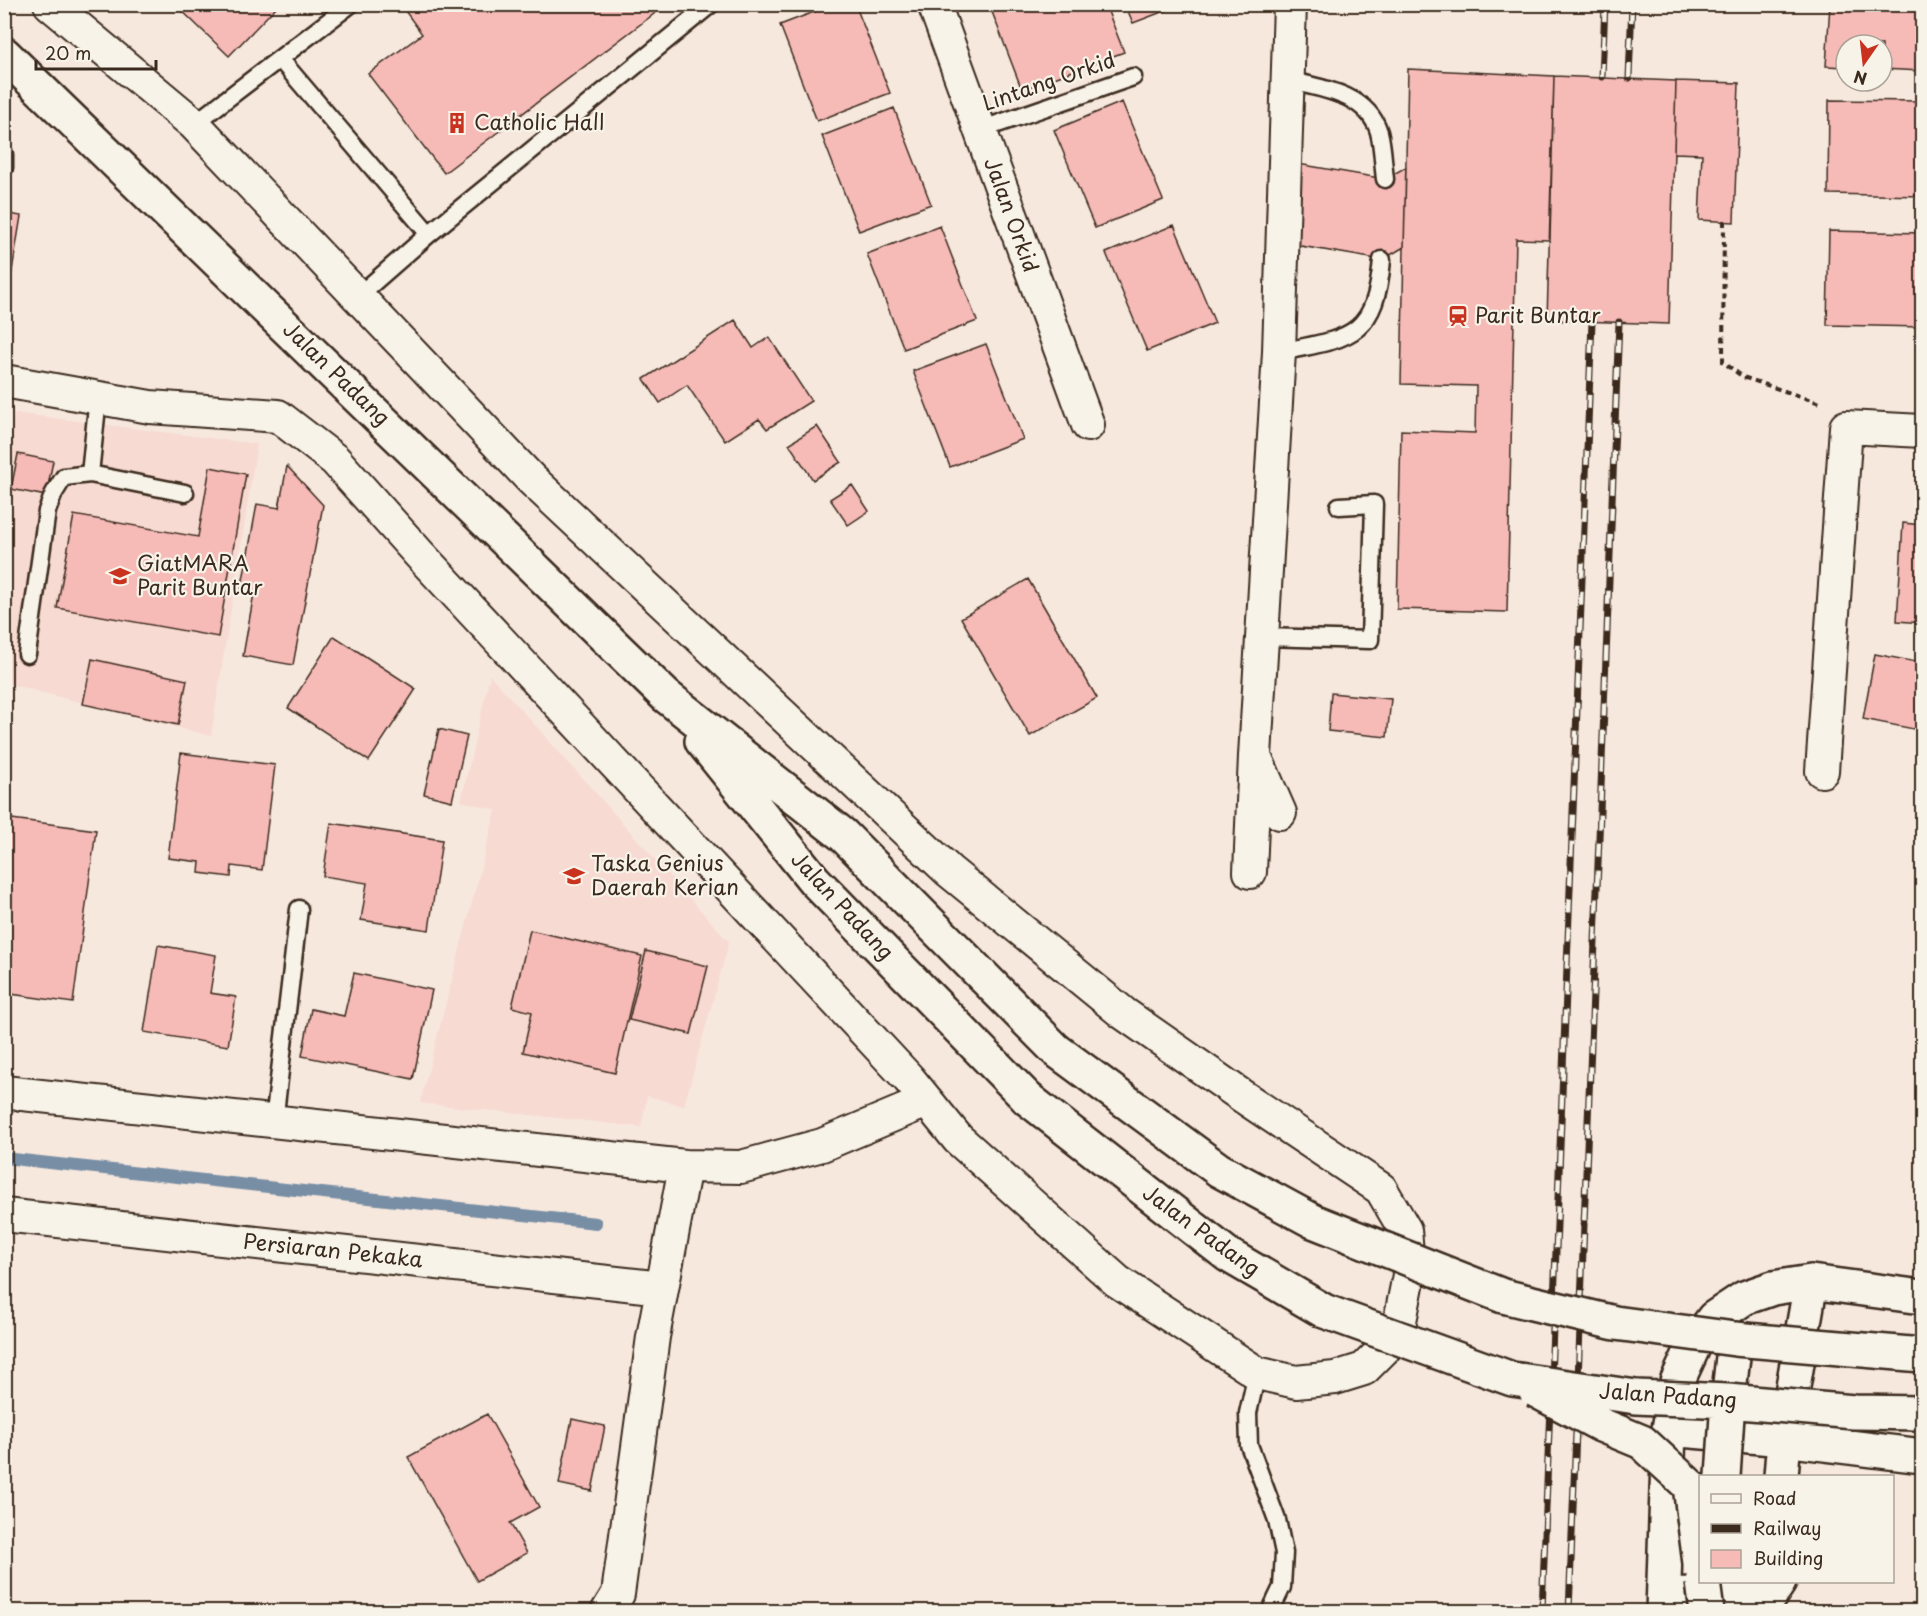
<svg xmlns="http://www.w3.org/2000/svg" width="1927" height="1616" font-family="'Playpen Sans',sans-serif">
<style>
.built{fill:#f7dad2}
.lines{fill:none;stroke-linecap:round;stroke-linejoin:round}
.stream{stroke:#788ea4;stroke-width:12}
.building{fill:#f6bab7;stroke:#3b2a1e;stroke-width:1.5}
.service-casing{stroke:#3b2a1e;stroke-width:21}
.minor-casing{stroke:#3b2a1e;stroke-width:36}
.tertiary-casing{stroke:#3b2a1e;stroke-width:38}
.path{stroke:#3b2a1e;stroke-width:4;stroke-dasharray:6 4.5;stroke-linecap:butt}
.service{stroke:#f7f3e8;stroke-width:16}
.minor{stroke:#f7f3e8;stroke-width:32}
.tertiary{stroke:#f7f3e8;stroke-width:33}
.rail-casing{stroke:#3b2a1e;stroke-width:7}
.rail{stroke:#f7f3e8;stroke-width:4.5;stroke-dasharray:14;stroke-linecap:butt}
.tertiary-bridge-casing{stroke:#3b2a1e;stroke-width:38;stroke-linecap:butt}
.tertiary-bridge{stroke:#f7f3e8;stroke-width:33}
.labels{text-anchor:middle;stroke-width:4.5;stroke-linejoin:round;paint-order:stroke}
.street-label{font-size:21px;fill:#3b2a1e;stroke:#f7f3e8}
.poi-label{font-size:21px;fill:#3b2a1e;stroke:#f7f3e8;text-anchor:start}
</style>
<rect width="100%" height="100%" fill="#f7e8de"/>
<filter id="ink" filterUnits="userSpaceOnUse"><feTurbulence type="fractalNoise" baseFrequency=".0167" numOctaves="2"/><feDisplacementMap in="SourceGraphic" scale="12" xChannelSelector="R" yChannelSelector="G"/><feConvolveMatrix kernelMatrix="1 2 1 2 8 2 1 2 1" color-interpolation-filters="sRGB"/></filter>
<g filter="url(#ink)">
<path class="built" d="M14,413L257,444L211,736L5,683L4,469Z
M490,675L729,942L684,1106L647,1096L641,1127L420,1103L496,810L461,801Z"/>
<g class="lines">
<path class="stream" d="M4,1158L596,1223"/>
</g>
<path class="building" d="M175,4H279L229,56Z
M400,4H667L444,173L368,74L422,34Z
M835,4H855L890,93L817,121L780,25Z
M989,4H1105L1124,52L1022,90Z
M1125,4H1183L1133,23Z
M1830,4H1922V71L1882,69V45H1846V67L1826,66Z
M1408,69L1554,76L1550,240L1516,239L1507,612L1397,609L1401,430L1475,433L1476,386L1401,384Z
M1554,76L1676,81L1669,324L1547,320Z
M1676,81L1739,83L1734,222L1699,220L1702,154L1674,153Z
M1829,100L1922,101V196L1828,194Z
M1122,102L1163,200L1095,228L1054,130Z
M894,108L931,204L859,231L822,136Z
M1298,164L1385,179L1406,167L1404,247L1382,260L1295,245Z
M4,213L21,216L9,289L4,288Z
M1174,225L1215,323L1147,351L1106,253Z
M940,226L977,321L904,349L867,254Z
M1829,231L1922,233V327L1827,325Z
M735,320L753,348L769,337L811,401L767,429L759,419L725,441L687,385L660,403L644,379Z
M986,344L1023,439L950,467L913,371Z
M817,426L841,462L813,480L789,444Z
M18,454L53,461L46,496L11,489Z
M287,466L323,505L293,665L243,656L254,593L241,591L257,504L279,508Z
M210,467L246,474L218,637L57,608L74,515L198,537Z
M852,485L869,511L848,525L830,499Z
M1903,523L1922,525V623L1897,621Z
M1028,579L1097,698L1030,736L961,618Z
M334,636L416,689L369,761L288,708Z
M1875,654L1922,663V753L1915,752L1919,730L1863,719Z
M92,659L187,680L178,725L83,704Z
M1331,693L1391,699L1387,737L1328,731Z
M439,729L467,736L452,801L424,794Z
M181,753L275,765L262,870L232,866L231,877L199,873L200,862L168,858Z
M4,818L96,830L73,1003L4,993Z
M331,823L442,840L429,930L361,920L367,883L323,876Z
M530,930L642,956L615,1073L523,1052L532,1012L512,1007Z
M158,945L216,955L210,993L236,997L228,1046L144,1032Z
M646,951L708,966L691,1034L629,1020Z
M354,973L432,990L413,1079L302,1056L311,1009L344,1016Z
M487,1414L539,1507L510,1523L527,1553L477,1581L408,1457Z
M572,1419L605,1426L592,1491L559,1484Z"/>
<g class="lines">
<defs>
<path id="service" d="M280,59L429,234
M1286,80C1320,88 1367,93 1379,132C1383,147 1383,164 1385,179
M194,124L351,4
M980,130L1133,77
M4,154V168
M357,297L429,234L711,4
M1279,352C1349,338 1375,339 1382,260
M90,474L98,397
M1262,637L1370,640L1374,504L1339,506
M27,654L47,511L54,493L64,477L90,474L185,493
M274,1122L299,909
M1257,1373L1248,1413L1249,1445L1277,1520L1284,1553L1282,1587L1270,1612"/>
<path id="minor" d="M934,4L1088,425
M4,381L150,407L278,416L335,460L420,555L909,1079L958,1139L1117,1281L1257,1373L1296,1382L1335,1378L1364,1369L1385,1348L1400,1321L1409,1275L1405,1230L1381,1189L1242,1096L1123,1013L949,871L531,479L194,124L50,4
M1259,765L1280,813
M1822,771L1846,427L1922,431
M1250,872L1255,756L1279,352L1290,4
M4,1092L685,1166L741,1167L822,1145L927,1101
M4,1215L662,1288
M607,1612L618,1594L653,1337L685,1166"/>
<path id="tertiary" d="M4,54L666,696L843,835L1056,1050
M702,741L814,880L1028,1099
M1728,1401L1735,1339
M1669,1429L1784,1439L1922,1456
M1781,1476L1784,1439L1811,1282
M1676,1594L1769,1597L1779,1582
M1663,1612L1669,1429L1677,1382L1695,1343L1714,1318L1744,1298L1773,1288L1811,1282L1922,1297"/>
</defs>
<use href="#service" class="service-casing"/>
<use href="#minor" class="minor-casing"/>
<use href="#tertiary" class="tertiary-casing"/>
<path class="path" d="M1724,220L1723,362L1743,377L1820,403"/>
<use href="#service" class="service"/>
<use href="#minor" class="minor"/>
<use href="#tertiary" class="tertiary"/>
<defs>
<path id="rail" d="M1602,77L1605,4
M1629,78L1632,4
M1542,1612L1592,321
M1569,1612L1619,322"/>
</defs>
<use href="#rail" class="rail-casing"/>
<use href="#rail" class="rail"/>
<defs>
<path id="tertiary-bridge" d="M1056,1050L1219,1170L1313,1221L1503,1296L1615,1323L1735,1339L1922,1355
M1028,1099L1228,1255L1324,1311L1512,1379L1636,1397L1728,1401L1854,1412L1922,1413
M1535,1390L1601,1425L1642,1442L1690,1486L1700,1563
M1723,1476L1728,1401
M1703,1582L1707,1612"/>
</defs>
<use href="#tertiary-bridge" class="tertiary-bridge-casing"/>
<use href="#tertiary-bridge" class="tertiary-bridge"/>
</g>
</g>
<defs>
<symbol id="building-bare" viewBox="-9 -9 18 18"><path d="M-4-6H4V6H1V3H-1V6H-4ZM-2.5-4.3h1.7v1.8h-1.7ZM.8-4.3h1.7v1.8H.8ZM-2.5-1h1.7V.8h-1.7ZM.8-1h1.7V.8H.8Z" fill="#c8321e" stroke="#f7f3e8" stroke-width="2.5" paint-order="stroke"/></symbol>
<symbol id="station-bare" viewBox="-9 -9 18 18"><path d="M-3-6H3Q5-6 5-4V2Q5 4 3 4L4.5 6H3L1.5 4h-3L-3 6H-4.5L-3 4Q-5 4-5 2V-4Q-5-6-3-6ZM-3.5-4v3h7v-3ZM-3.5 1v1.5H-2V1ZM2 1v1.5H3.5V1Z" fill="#c8321e" stroke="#f7f3e8" stroke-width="2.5" paint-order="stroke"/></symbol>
<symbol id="university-bare" viewBox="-9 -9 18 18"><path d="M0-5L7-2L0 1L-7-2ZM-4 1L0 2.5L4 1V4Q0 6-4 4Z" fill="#c8321e" stroke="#f7f3e8" stroke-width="2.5" paint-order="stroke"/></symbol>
<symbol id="school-bare" viewBox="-9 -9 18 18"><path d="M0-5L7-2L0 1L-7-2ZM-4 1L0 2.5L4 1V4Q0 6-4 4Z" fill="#c8321e" stroke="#f7f3e8" stroke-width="2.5" paint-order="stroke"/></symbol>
</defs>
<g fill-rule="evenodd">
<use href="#building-bare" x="442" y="108" width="30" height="30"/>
<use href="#station-bare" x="1443" y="301" width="30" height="30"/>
<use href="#university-bare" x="105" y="561" width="30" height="30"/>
<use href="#school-bare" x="559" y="861" width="30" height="30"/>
</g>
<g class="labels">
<g class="street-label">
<text transform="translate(1049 82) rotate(-19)" y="7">Lintang Orkid</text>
<text transform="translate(1011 215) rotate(70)" y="7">Jalan Orkid</text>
<text transform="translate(336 374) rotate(44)" y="7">Jalan Padang</text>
<text transform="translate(842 906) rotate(47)" y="7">Jalan Padang</text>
<text transform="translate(1201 1231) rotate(36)" y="7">Jalan Padang</text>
<text transform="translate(333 1251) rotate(6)" y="7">Persiaran Pekaka</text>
<text transform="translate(1668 1396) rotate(4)" y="7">Jalan Padang</text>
</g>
<g class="poi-label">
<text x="474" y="130">Catholic Hall</text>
<text x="1475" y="323">Parit Buntar</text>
<text x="137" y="571">GiatMARA<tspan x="137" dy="24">Parit Buntar</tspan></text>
<text x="591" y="871">Taska Genius<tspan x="591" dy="24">Daerah Kerian</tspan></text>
</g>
</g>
<rect width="1927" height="1616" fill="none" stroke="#f7f3e8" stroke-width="24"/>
<rect x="12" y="12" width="1903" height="1592" fill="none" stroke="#3b2a1e" stroke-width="2" filter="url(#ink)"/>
<rect x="1699" y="1475" width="195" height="108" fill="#f7f3e8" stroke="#aca397" stroke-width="1.5"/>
<rect x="1711" y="1494" width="30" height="9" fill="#f7f3e8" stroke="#aca397" stroke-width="1.5"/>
<text x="1753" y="1505" font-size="18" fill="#3b2a1e">Road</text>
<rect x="1711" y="1524" width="30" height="9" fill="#3b2a1e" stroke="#aca397" stroke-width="1.5"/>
<text x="1753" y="1535" font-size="18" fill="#3b2a1e">Railway</text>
<rect x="1711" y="1550" width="30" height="18" fill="#f6bab7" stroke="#aca397" stroke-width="1.5"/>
<text x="1753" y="1565" font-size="18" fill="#3b2a1e">Building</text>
<g transform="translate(1864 63) rotate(194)"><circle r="28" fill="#f7f3e8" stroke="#aca397" stroke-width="1.5"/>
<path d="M0-4.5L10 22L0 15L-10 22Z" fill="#c8321e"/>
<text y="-9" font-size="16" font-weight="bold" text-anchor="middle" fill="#3b2a1e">N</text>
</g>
<path d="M36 60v9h120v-9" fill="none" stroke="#3b2a1e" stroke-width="3"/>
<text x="45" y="60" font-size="18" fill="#3b2a1e" stroke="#f7f3e8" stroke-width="4.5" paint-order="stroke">20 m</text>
</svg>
